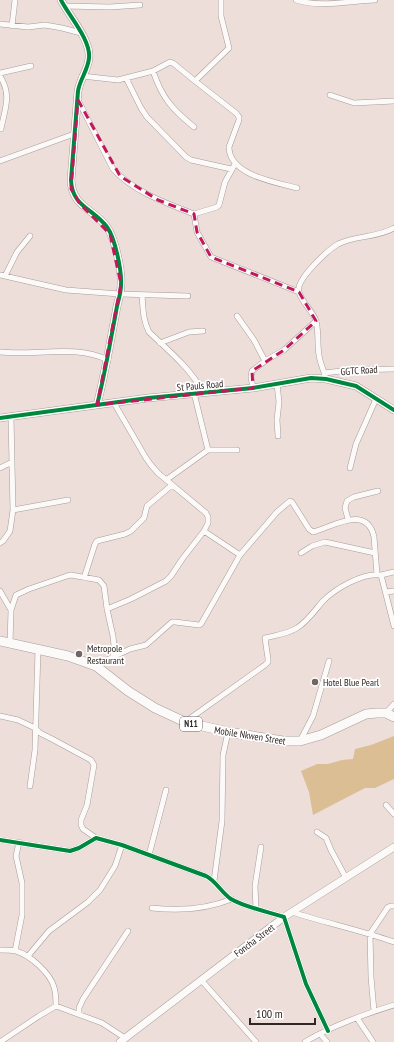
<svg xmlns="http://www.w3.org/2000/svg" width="394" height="1042" font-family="'PT Sans Narrow',sans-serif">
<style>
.forest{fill:#dcbe94}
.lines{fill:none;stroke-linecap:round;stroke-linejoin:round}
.street-casing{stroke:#a79c99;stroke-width:6}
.secondary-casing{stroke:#a79c99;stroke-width:8}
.highway-casing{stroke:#a79c99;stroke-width:10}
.street{stroke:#fcfaf9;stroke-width:5}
.secondary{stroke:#fcfaf9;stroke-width:7}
.highway{stroke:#fcfaf9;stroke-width:9}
.cycleway-casing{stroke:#fff;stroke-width:6}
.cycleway{stroke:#00873e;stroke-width:4}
.marked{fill:none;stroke:#c2185b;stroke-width:3;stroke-dasharray:8 5;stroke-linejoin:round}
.poi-dot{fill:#726663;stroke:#fff;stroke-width:1.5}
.labels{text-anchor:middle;stroke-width:3.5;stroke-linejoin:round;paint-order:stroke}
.shield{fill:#fff;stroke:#6e6765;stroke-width:1}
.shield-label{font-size:9px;font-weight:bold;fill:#302623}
.street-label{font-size:10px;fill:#302623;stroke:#fff}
.poi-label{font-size:10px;fill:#302623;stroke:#fff;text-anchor:start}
</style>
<rect width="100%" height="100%" fill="#eddeda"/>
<path class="forest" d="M394,736V779L375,788H365L313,815L309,792L301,771L317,764H328L342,760L353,759L355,749L371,745Z"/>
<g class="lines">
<defs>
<path id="street" d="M296,0C322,8 349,1 375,0
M64,6L110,7L140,5
M0,24L28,27L45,25L62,28L81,33
M12,26L15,0
M153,71C162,98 172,109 194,127
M0,73L31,66
M0,76C12,95 5,108 1,129
M82,76L118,80L153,71L170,62L173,63L195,81L236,113L239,117V120L229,147C229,175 275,182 297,188
M126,78L141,108L147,117L186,157L191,160L231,169
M195,81L229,48L221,16V0
M330,95L354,103L394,101
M78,100L113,169C134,192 166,203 194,214L217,207L219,205L225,182L235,164
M0,161L74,134
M194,214L197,232L211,257L299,292
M0,275L66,290L120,294L188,296
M5,276L17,252L30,236
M142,295C143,308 143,321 149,332C169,351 190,368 203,392
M237,316L254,340L265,361
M160,343L189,332L203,331
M0,352C36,356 74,344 108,360
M324,373L350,370L394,369
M326,379C324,371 320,363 319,355C317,344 319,332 316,321C313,311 302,303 299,292C295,280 328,250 338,244C356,235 377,238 394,228
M277,384L279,402L277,420L278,436
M253,388L251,377L252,371L265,361L284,350L316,321
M194,393L208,450
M0,468L12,462
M350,468L356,444L376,399
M166,480L208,450H237
M13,510L68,500
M348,519L345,508L347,501L354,497L378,491
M204,531L240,555
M0,543L3,541L10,531L13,510L11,417
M301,553L312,546L325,542L375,553
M394,572L381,575L394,626
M84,578L95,544L97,541L125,534L131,531L144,518L147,506L172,485
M0,591L11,610
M386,592L394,591
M107,609L131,599L166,581L171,576L183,558L204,531L208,523V517L206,513L158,473L151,465L146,458L114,403
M10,644L11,610L16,595L29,589L67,576L71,575L99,580L104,586L107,609L113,636L114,646L113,657L96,666
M113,657L130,649L146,645L172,622H175L199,625L201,624L240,555L277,512L290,501L292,502L309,529L313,532C332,527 367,504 374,537L377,574
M386,713L394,704
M0,716L18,720L35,728L40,733L52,739L91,760L94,765L87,805L81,820V825L83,829L96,838
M185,722L265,665L268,662V659L265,638C276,635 287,634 297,628C308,621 315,610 323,601C335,589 363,572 381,575
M300,741L313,716L329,661
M30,786L35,750L38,650
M386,805L394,814
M317,832L326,838L331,850L346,878
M0,840L70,851L79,848L96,838L122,845L206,876C216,881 221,892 231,899C244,907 269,912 284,917L306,984L328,1031
M149,855L166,790
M214,881L222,821L223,755L228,732
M152,908C178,911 207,909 232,899
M256,909L255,886L261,847
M292,912C326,923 360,930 394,942
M0,950C5,950 11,950 16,951C30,955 50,973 54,987C56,993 56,1000 56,1006
M15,951L22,915V883L16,856L19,842
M28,956L49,931L88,902L100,890L115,866L122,845
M202,981L256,1042
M374,1011L371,977L370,934L388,907L391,906H394
M79,1014V1008L83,999L128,931
M357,1018L373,1042
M320,1034L327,1042
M0,1042L39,1016L56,1006L102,1023L125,1038
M305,1042C331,1026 365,1014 394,1005"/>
<path id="secondary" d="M61,0C69,16 91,40 89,58C88,70 80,79 78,91L71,180C72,207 93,208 107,227C115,238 122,271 121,285C121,295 117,303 116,312C110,343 105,374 97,405
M0,418L148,398L253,388L311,378L326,379L356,386L394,410
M120,1042L284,917L394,847"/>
<path id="highway" d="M0,641L68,656L96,666L128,691L155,708L185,722L228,732L283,741H300L321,735L366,714L377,713H386L394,717"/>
</defs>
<use href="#street" class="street-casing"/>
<use href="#secondary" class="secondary-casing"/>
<use href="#highway" class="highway-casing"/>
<use href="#street" class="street"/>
<use href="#secondary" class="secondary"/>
<use href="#highway" class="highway"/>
<defs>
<path id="cycleway" d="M61,0C69,16 91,40 89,58C88,70 80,79 78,91L71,180C72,207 93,208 107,227C115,238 122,271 121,285C121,295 117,303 116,312C110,343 105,374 97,405
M0,418L148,398L253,388L311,378L326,379L356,386L394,410
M0,840L70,851L79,848L96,838L122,845L206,876C216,881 221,892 231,899C244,907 269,912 284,917L306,984L328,1031"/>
</defs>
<use href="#cycleway" class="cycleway-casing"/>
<use href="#cycleway" class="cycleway"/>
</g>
<path class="marked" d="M78,100L120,176L158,200L194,214L197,232L211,257L299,292L316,321L284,350L252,371L253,388L97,405L121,284L110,234L80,204L71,189Z"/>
<g class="poi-dot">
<circle cx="79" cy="654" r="4"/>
<circle cx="315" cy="682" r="4"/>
</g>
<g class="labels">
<rect class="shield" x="180" y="717" width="22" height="14" rx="3"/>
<g class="shield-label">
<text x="191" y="727">N11</text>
</g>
<g class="street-label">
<text transform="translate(359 370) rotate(-4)" y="4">GGTC Road</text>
<text transform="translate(200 385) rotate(-5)" y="4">St Pauls Road</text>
<text transform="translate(250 735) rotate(9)" y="4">Mobile Nkwen Street</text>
<text transform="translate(254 940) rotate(-37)" y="4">Foncha Street</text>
</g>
<g class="poi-label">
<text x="87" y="652">Metropole<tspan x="87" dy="12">Restaurant</tspan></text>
<text x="323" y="686">Hotel Blue Pearl</text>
</g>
</g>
<path d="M250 1018v6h65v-6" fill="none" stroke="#302623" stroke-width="2"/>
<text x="256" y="1018" font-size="12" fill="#302623" stroke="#ffffff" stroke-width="3" paint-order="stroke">100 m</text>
</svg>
